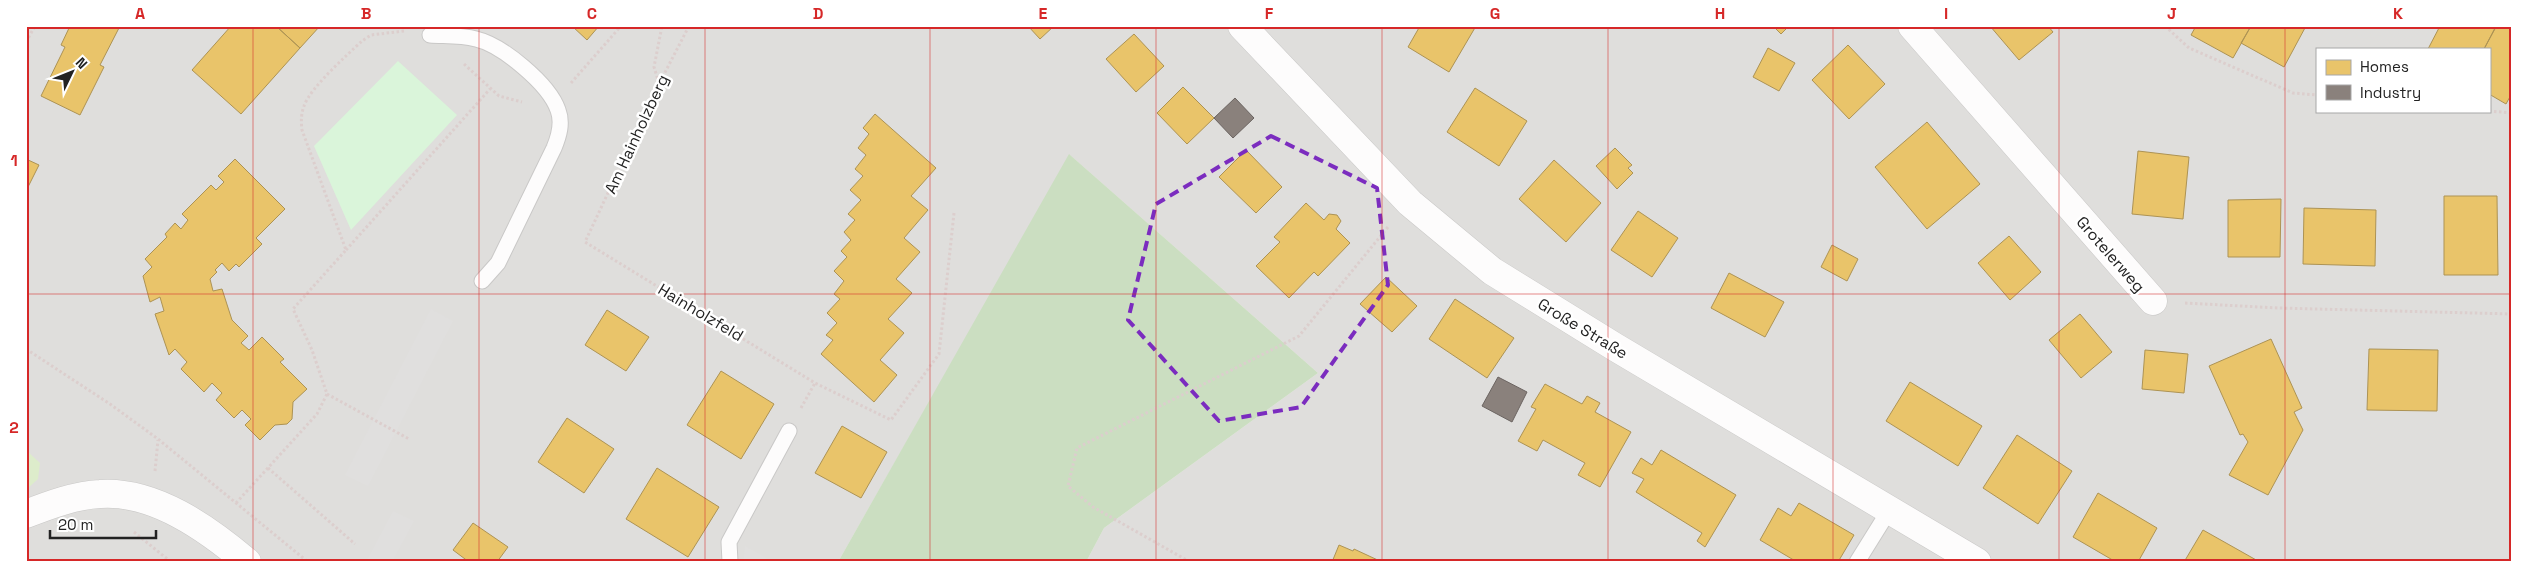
<svg xmlns="http://www.w3.org/2000/svg" width="2538" height="588" font-family="'Space Grotesk',sans-serif">
<style>
.residential{fill:#dfdedc;fill-rule:evenodd}
.grass{fill:#ddeccb}
.forest{fill:#cbdec1}
.park{fill:#daf5da}
.parking{fill:#e0dfde}
.homes{fill:#e9c46a;stroke:#ad9354}
.industry{fill:#8a817c;stroke:#6b6461}
.lines{fill:none;stroke-linecap:round;stroke-linejoin:round}
.lane-casing{stroke:#c9c8c7;stroke-width:17}
.street-casing{stroke:#c9c8c7;stroke-width:29}
.path{stroke:#dccecd;stroke-width:3;stroke-dasharray:2.5 2.5;stroke-linecap:butt}
.lane{stroke:#fdfcfc;stroke-width:15}
.street{stroke:#fdfcfc;stroke-width:28}
.marked{fill:none;stroke:#7b2cbf;stroke-width:4;stroke-dasharray:10 6;stroke-linejoin:round}
.grid{fill:none;stroke:#d62828;stroke-width:1;stroke-opacity:0.55}
.labels{text-anchor:middle;stroke-width:5;stroke-linejoin:round;paint-order:stroke}
.street-label{font-size:16px;fill:#222;stroke:#fff}
.neatline{fill:none;stroke:#d62828;stroke-width:2}
.grid-label{font-size:16px;text-anchor:middle;font-weight:bold;fill:#d62828}
</style>
<rect width="100%" height="100%" fill="#f0eeeb"/>
<path class="residential" d="M26,26H2512V562H1086L1104,528L1318,373L1070,155L838,562H26ZM2317,49H2489V111H2317Z"/>
<path class="grass" d="M26,450L40,463L38,479L26,490Z"/>
<path class="forest" d="M1069,154L1318,373L1104,528L1086,562H838Z"/>
<path class="park" d="M398,61L457,115L351,230L314,146Z"/>
<path class="parking" d="M431,309L453,321L368,486L345,475Z
M393,511L414,521L392,562H366Z
M745,546L773,562H743Z"/>
<path class="homes" d="M70,26H120L100,65L104,67L80,115L41,96L65,47L61,45Z
M231,26H276L300,48L241,114L192,70Z
M276,26H320L300,48Z
M572,26H599L587,40Z
M1028,26H1054L1040,39Z
M1420,26H1476L1449,72L1408,47Z
M1773,26H1789L1781,34Z
M1990,26H2048L2053,32L2019,60Z
M2251,26H2306L2284,67L2241,43Z
M2251,26L2233,58L2191,35L2196,26Z
M2440,26H2495L2496,27L2484,49H2428Z
M2496,26H2512V93L2506,104L2489,94V49H2484Z
M1134,34L1164,66L1136,92L1106,59Z
M1848,45L1885,84L1849,119L1812,80Z
M1768,48L1795,63L1779,91L1753,77Z
M1183,87L1214,118L1187,144L1157,113Z
M1475,88L1527,121L1499,166L1447,132Z
M875,114L936,168L911,196L928,210L904,238L920,252L896,279L912,293L888,319L904,333L880,360L897,375L874,402L821,354L833,340L826,335L837,323L827,313L840,299L834,294L844,281L834,271L847,257L841,251L851,240L844,232L855,220L848,214L861,200L850,190L863,176L855,169L866,155L858,148L869,134L863,128Z
M1927,122L1980,184L1927,229L1875,167Z
M1615,148L1632,165L1628,168L1633,173L1617,189L1596,166Z
M1246,150L1282,187L1256,213L1219,177Z
M2138,151L2189,157L2183,219L2132,214Z
M26,159L39,165L26,191Z
M235,159L285,209L256,238L262,244L239,267L236,264L229,271L222,263L215,270L217,272L210,279L213,291L222,289L232,320L248,336L241,343L249,350L262,337L284,359L280,362L307,389L293,402L292,419L287,424L275,425L260,440L245,425L251,419L242,410L234,418L216,400L222,393L212,383L204,392L181,369L187,362L175,349L169,355L155,314L164,311L160,297L150,302L143,276L152,267L145,259L167,237L165,234L175,223L181,229L188,220L182,214L211,185L216,190L224,182L218,176Z
M1554,160L1601,203L1566,242L1519,199Z
M2444,196H2497L2498,275H2444Z
M2281,199L2280,257H2228V200Z
M1306,203L1324,220L1329,214L1337,215L1341,221L1336,229L1350,243L1318,276L1314,272L1289,298L1256,266L1280,242L1274,237Z
M2304,208L2376,210L2375,266L2303,264Z
M1638,211L1678,238L1652,277L1611,250Z
M2009,236L2041,272L2010,300L1978,263Z
M1832,245L1858,259L1847,281L1821,267Z
M1729,273L1784,302L1765,337L1711,308Z
M1386,277L1417,306L1392,332L1360,304Z
M1455,299L1514,338L1487,378L1429,339Z
M607,310L649,337L626,371L585,345Z
M2080,314L2112,352L2081,378L2049,340Z
M2271,339L2302,408L2294,412L2303,430L2268,495L2229,475L2248,442L2243,434L2240,435L2209,366Z
M2369,349L2438,350L2437,411L2367,410Z
M2145,350L2188,354L2184,393L2142,389Z
M721,371L774,404L741,459L687,425Z
M1910,382L1982,426L1958,466L1886,421Z
M1545,384L1582,404L1587,396L1600,403L1595,412L1631,432L1600,487L1578,475L1585,463L1543,440L1537,451L1518,441L1536,409L1531,407Z
M567,418L614,449L584,493L538,462Z
M842,426L887,452L861,498L815,473Z
M2017,435L2072,471L2038,524L1983,488Z
M1661,450L1736,495L1705,547L1697,541L1702,533L1636,492L1644,479L1632,473L1641,458L1652,465Z
M657,468L719,507L688,557L626,519Z
M2098,493L2157,528L2138,562H2116L2073,537Z
M1799,503L1854,535L1838,562H1797L1760,540L1778,508L1791,516Z
M473,523L508,547L497,562H469L453,550Z
M2203,530L2258,561V562H2184Z
M1339,545L1353,551L1354,549L1382,562H1332Z"/>
<path class="industry" d="M1235,98L1254,118L1233,138L1214,118Z
M1498,377L1527,392L1512,422L1482,406Z"/>
<g class="lines">
<defs>
<path id="lane" d="M430,35C445,36 461,35 476,39C502,45 549,84 558,110C563,123 559,136 554,148L498,263L482,281
M730,562L729,542L789,431
M1857,562L1890,509"/>
<path id="street" d="M1242,26L1410,203L1492,271L1615,347L1977,562
M1912,26L2153,301
M26,514C49,505 76,495 100,494C154,490 208,529 247,562"/>
</defs>
<use href="#lane" class="lane-casing"/>
<use href="#street" class="street-casing"/>
<path class="path" d="M689,26L659,84L585,242L815,383L891,420L939,354L954,213
M2165,26L2189,48L2293,93L2317,95
M26,42L35,26
M464,64L499,96L522,102
M571,83L621,26
M659,83L654,67L662,26
M2489,111L2512,113
M346,250L490,89
M2185,303L2278,308L2512,314
M26,349L110,404L158,439L308,562
M327,394L409,439
M801,408L815,383
M268,468L355,544
M155,471L158,440
M236,503L317,414L327,394L312,350L293,309L346,250L302,130C301,121 301,114 304,106C310,88 347,55 362,41L371,35L404,31
M134,532L171,562
M1190,562L1093,507L1068,486L1077,448L1299,336L1388,227"/>
<use href="#lane" class="lane"/>
<use href="#street" class="street"/>
</g>
<path class="marked" d="M1271,136L1377,188L1388,285L1301,407L1219,421L1128,320L1156,204Z"/>
<path class="grid" d="M253,26V562M479,26V562M705,26V562M930,26V562M1156,26V562M1382,26V562M1608,26V562M1833,26V562M2059,26V562M2285,26V562M26,294H2512"/>
<g class="labels">
<g class="street-label">
<text transform="translate(636 134) rotate(-65)" y="6">Am Hainholzberg</text>
<text transform="translate(2111 254) rotate(49)" y="6">Grotelerweg</text>
<text transform="translate(701 312) rotate(31)" y="6">Hainholzfeld</text>
<text transform="translate(1583 328) rotate(31)" y="6">Große Straße</text>
</g>
</g>
<rect width="2538" height="588" fill="none" stroke="#ffffff" stroke-width="55"/>
<rect x="2316" y="48" width="175" height="65" fill="#ffffff" stroke="#a7a7a7"/>
<rect x="2326" y="60" width="25" height="15" fill="#e9c46a" stroke="#a7a7a7"/>
<text x="2360" y="72" font-size="15" fill="#222222">Homes</text>
<rect x="2326" y="85" width="25" height="15" fill="#8a817c" stroke="#a7a7a7"/>
<text x="2360" y="98" font-size="15" fill="#222222">Industry</text>
<g transform="translate(72 72) rotate(47)" stroke="#ffffff" stroke-width="4" paint-order="stroke">
<path d="M0-4L9 19L0 12L-9 19Z" fill="#222222"/>
<text y="-8" font-size="14" font-weight="bold" text-anchor="middle" fill="#222222">N</text>
</g>
<path d="M50 530v8h106v-8" fill="none" stroke="#222222" stroke-width="2.5"/>
<text x="58" y="530" font-size="15" fill="#222222" stroke="#ffffff" stroke-width="4" paint-order="stroke">20 m</text>
<rect x="28" y="28" width="2482" height="532" class="neatline"/>
<g class="grid-label">
<text x="140" y="19">A</text>
<text x="366" y="19">B</text>
<text x="592" y="19">C</text>
<text x="818" y="19">D</text>
<text x="1043" y="19">E</text>
<text x="1269" y="19">F</text>
<text x="1495" y="19">G</text>
<text x="1720" y="19">H</text>
<text x="1946" y="19">I</text>
<text x="2172" y="19">J</text>
<text x="2398" y="19">K</text>
<text x="14" y="166">1</text>
<text x="14" y="433">2</text>
</g>
</svg>
